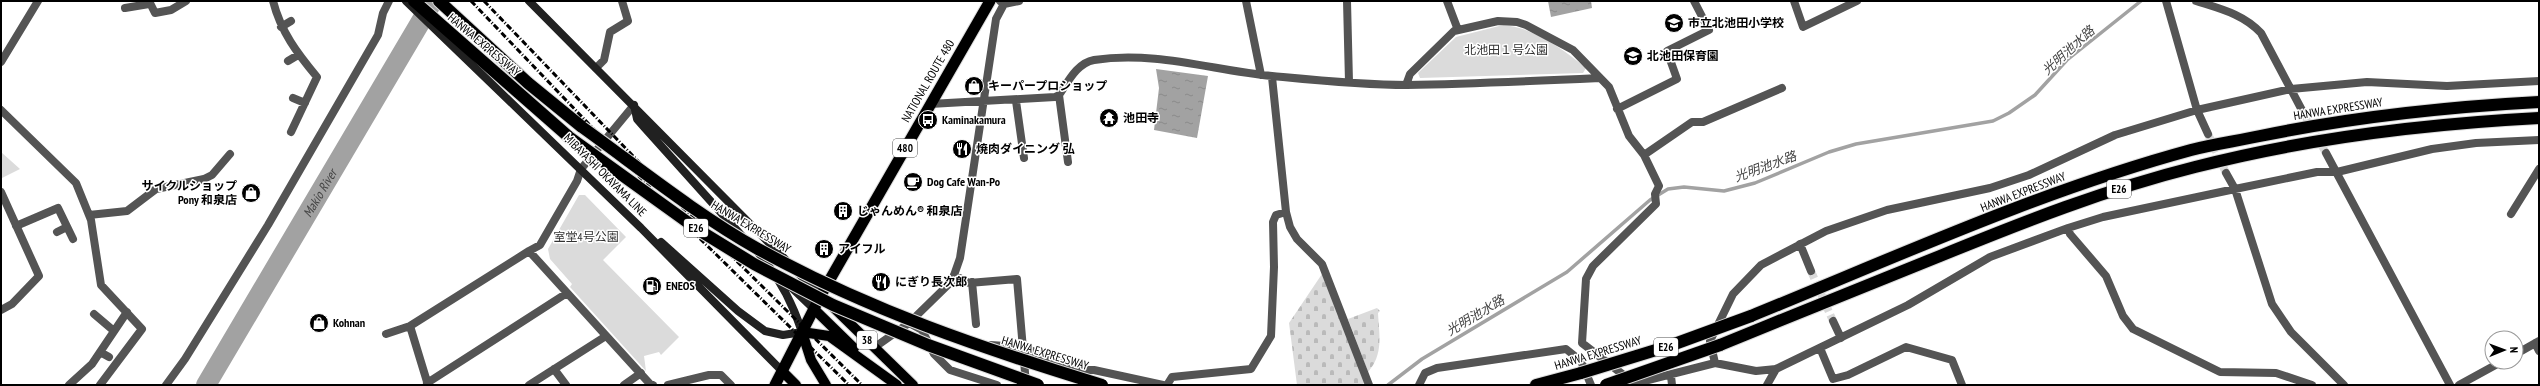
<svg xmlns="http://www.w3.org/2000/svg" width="2540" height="386" font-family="'PT Sans Narrow','Noto Sans JP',sans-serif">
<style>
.cemetery{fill:url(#cemetery-stones)}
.park{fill:#dbdbdb}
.water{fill:url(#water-ripples)}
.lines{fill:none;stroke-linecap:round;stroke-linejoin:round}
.stream{stroke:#a2a2a2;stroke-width:3.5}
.river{stroke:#a2a2a2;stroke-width:20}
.minor-tunnel{stroke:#d9d9d9;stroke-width:8;stroke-dasharray:8 4;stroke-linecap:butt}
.primary-casing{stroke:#dbdbdb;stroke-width:12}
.trunk-casing{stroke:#dbdbdb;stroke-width:13}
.motorway-casing{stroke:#dbdbdb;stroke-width:14}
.minor{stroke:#545454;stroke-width:8}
.tertiary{stroke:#545454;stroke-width:8}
.secondary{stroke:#212121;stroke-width:8}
.primary{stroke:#000;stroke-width:10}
.trunk{stroke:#000;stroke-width:11}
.motorway{stroke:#000;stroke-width:12}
.rail{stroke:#000;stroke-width:3;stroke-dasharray:6 2 1 2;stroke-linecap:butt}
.motorway-bridge-casing{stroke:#dbdbdb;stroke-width:14;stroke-linecap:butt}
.motorway-bridge{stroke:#000;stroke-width:12}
.labels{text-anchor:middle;stroke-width:3;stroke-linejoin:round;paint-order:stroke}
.shield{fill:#fff;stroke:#4c4c4c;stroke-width:1}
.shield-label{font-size:11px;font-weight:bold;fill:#000}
.poi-label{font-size:12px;font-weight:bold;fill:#000;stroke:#fff;text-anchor:start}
.street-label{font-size:12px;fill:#000;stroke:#fff}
.park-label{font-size:12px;fill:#323232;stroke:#fff}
.water-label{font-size:13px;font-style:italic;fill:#434343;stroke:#fff}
</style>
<defs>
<pattern id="cemetery-stones" width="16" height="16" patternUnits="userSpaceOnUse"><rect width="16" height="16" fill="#dbdbdb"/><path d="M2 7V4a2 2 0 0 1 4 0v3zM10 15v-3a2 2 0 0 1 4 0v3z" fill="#bababa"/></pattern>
<pattern id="water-ripples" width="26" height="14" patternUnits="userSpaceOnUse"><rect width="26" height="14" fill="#a2a2a2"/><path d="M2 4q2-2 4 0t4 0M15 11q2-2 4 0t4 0" fill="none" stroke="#8a8a8a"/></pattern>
</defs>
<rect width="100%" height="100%" fill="#fff"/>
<path class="cemetery" d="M1322,274L1365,381L1363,385H1297L1289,323Z
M1377,308L1380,311L1378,313C1379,334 1384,354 1368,372L1348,319Z"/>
<path class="park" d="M1503,25C1533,27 1563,49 1586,68L1583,73L1420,78L1418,73L1456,37Z
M1,152L20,169L2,178Z
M579,195H585L626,237L603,260L679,337L661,355L659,352L644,356L646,371L570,287L572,284L550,259L548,249Z"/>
<path class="water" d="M1548,1H1591L1592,8L1551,17Z
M1156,69L1208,76L1197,138L1154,130L1159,88Z"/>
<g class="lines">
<path class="stream" d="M1388,385L1422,359L1567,272L1650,200L1668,189L1684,187L1724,191L1755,183L1829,152L1856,144L1993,121L2009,113L2035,95L2067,60L2141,1"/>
<path class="river" id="s1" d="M206,385L433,1"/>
<path class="minor-tunnel" d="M2304,114L2326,153
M2208,134L2226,173
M1811,271L1833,321"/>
<defs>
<path id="primary" d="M832,306L913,385
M814,309L854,348
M783,372L796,385
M826,385L811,360L802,332L829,336L897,385"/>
<path id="trunk" d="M775,385L821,295L990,1"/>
<path id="motorway" d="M414,1L569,137
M439,1L528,83L582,127
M1751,316C1896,257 2040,191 2191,150C2214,144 2237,141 2260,136C2353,117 2445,107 2539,102
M1720,345C1793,315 1866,286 1940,256C2023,222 2107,189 2195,167C2308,138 2423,124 2539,118
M1536,385L1581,373"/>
</defs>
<use href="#primary" class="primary-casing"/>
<use href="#trunk" class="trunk-casing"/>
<use href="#motorway" class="motorway-casing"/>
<path class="minor" d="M149,1L155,13L171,10L186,1
M273,1C281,32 297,53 317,77L291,132
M1000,1L1004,4L1019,1
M1246,1L1261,75
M1347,1L1349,82
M1447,1L1458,30
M1794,1L1803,27L1857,1
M2166,1L2197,110L2208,134
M2196,1C2221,9 2243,14 2261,33L2304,114
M125,8L149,4
M281,27L291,21
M288,61L298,55
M1,62L38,1
M596,68L604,60L610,32L628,21L622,1
M1272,77L1286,212L1290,227L1297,239L1322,264L1369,385
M1406,85L1410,74L1454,31L1498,21L1517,22L1526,25L1573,50L1609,87L1629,136L1644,155L1659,186L1655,194L1656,204L1593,266L1586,279L1582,343L1630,380
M1059,95L1068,162
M293,98L305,103
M1016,101L1024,158
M930,104L1055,97L1059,95C1068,82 1077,63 1094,60C1159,50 1220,73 1283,77C1324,81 1366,85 1407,85C1471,84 1536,81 1600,78
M634,105L581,169L577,181L540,245L529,251L650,384L653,385
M1617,109L1677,79L1667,51L1709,30L1694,1
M1,110L76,183L91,220L101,285L142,329L100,385
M2326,153L2450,385
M1644,155L1692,122H1703L1782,88
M2226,173L2235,189L2272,304L2291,332L2344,385
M1,192L39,276L12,304L1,310
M2511,214L2539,169
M89,215L127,211L156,189L204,179L212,175L230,154
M16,226L58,208L73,239
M2068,228L2070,234L2106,276L2123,316L2133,329L2220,372L2276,373L2312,385
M57,232L67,227
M1800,244L1811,271
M954,275L969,283L1017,279L1026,384
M972,282L976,324
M94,314L114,331
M1833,321L1841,338
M909,323L952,281L960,258L996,19L1004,4
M410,326L428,385
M386,334L410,326L529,251
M2535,343L2539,351
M990,345L1023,347L1076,370H1094L1163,385
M875,347L909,323L922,330L934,354L950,370L997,385
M1820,348L1833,379L1848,375L1906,347L1952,360L1962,385
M100,352L109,357
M2516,354L2539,341
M1715,363L1710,341L1733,294L1761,265L1826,231L1887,210L1990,188L2029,175L2115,135L2197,110L2291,89L2367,82L2447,86L2539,81
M554,369L566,385
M1671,376L1672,385
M427,383L567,293
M69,385L92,364L127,312
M166,385L185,359L268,225L378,35L383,13L389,1
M529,385L606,336
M624,385L641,373
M668,385L709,375H721L731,385
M1167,385L1172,377L1251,369L1271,336L1274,267L1273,222L1276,215L1286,212
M1419,385L1425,373L1437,368L1566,349L1581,361L1591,385
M1629,385L1715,363L1756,371L1776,369L1908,305L1990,257L2068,228L2103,217L2235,189L2317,172H2337
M1767,385L1776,369
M2459,385L2501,362"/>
<path class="tertiary" d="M2337,172L2432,149L2476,143L2539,140"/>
<path class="secondary" d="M406,1L641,228L783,372
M529,1L786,260
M634,105L637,119L644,127L742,236
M661,242L738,311L765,331L783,335L802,332C792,301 778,275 756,250
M798,273L821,295
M791,287L814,309"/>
<use href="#primary" class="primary"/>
<use href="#trunk" class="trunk"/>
<use href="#motorway" class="motorway"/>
<path class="rail" d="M471,1L679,218L849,385
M484,1L686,211L862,385"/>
<defs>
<path id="motorway-bridge" d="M582,127C639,168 696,214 758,249C869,310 981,348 1102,385
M569,137L697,229L754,264L833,305L928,345L1038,385
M1581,373L1669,346L1751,316
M1606,385L1720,345"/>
</defs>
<use href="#motorway-bridge" class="motorway-bridge-casing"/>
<use href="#motorway-bridge" class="motorway-bridge"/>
</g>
<defs>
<symbol id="school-disc" viewBox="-11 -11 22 22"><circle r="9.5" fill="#000" stroke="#fff"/><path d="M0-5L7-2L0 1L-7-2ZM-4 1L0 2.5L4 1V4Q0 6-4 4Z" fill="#fff"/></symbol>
<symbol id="shop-disc" viewBox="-11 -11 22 22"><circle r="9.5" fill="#000" stroke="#fff"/><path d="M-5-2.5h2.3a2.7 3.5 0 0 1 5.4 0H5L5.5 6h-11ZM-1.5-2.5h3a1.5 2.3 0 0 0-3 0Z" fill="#fff"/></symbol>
<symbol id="temple-disc" viewBox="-11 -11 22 22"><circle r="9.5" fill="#000" stroke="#fff"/><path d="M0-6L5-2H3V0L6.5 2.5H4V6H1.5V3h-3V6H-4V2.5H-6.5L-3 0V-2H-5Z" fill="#fff"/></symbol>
<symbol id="bus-disc" viewBox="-11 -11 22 22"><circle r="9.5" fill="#000" stroke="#fff"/><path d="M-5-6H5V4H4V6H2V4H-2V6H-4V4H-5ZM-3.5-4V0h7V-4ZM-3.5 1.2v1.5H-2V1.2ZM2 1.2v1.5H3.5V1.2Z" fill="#fff"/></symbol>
<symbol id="restaurant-disc" viewBox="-11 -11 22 22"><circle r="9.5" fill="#000" stroke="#fff"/><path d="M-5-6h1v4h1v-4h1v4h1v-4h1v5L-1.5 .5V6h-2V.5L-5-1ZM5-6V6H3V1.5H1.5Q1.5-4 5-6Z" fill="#fff"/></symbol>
<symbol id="cafe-disc" viewBox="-11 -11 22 22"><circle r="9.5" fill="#000" stroke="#fff"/><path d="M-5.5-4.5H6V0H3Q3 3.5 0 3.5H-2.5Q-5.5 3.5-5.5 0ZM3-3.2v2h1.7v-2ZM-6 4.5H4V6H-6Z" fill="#fff"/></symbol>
<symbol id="building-disc" viewBox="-11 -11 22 22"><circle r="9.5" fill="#000" stroke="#fff"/><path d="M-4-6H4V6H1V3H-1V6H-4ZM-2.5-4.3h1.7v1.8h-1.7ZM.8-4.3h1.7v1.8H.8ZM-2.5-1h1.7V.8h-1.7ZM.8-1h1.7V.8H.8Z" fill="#fff"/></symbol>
<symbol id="fuel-disc" viewBox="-11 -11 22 22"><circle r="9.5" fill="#000" stroke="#fff"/><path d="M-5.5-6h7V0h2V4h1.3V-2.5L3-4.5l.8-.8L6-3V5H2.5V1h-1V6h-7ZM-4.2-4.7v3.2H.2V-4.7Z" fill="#fff"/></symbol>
</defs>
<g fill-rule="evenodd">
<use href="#school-disc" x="1663" y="12" width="22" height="22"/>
<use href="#school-disc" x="1622" y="45" width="22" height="22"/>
<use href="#shop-disc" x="963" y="75" width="22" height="22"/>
<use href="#temple-disc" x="1098" y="107" width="22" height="22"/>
<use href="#bus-disc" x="917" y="109" width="22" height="22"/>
<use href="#restaurant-disc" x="951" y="138" width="22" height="22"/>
<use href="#cafe-disc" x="902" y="171" width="22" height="22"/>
<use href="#shop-disc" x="240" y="182" width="22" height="22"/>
<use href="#building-disc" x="832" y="200" width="22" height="22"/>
<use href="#building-disc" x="813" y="238" width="22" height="22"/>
<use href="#restaurant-disc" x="870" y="271" width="22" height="22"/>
<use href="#fuel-disc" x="641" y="275" width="22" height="22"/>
<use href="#shop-disc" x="308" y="312" width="22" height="22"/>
</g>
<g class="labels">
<g class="shield">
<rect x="893" y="139" width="24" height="18" rx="3"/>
<rect x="2107" y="180" width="24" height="18" rx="3"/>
<rect x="684" y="219" width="24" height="18" rx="3"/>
<rect x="857" y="331" width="20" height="18" rx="3"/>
<rect x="1654" y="338" width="24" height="18" rx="3"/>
</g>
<g class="shield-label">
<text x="905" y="152">480</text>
<text x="2119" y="193">E26</text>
<text x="696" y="232">E26</text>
<text x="867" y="344">38</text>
<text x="1666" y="351">E26</text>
</g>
<g class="poi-label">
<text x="1688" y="27">市立北池田小学校</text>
<text x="1647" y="60">北池田保育園</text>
<text x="988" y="90">キーパープロショップ</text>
<text x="1123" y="122">池田寺</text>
<text x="942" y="124">Kaminakamura</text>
<text x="976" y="153">焼肉ダイニング 弘</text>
<text x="927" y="186">Dog Cafe Wan-Po</text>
<text x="237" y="190" text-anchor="end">サイクルショップ<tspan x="237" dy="14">Pony 和泉店</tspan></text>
<text x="857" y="215">じゃんめん® 和泉店</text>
<text x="838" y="253">アイフル</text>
<text x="895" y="286">にぎり長次郎</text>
<text x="666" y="290">ENEOS</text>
<text x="333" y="327">Kohnan</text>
</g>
<g class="street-label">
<text transform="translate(484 45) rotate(40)" y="4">HANWA EXPRESSWAY</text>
<text transform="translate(928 81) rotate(-60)" y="4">NATIONAL ROUTE 480</text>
<text transform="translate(2338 109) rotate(-9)" y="4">HANWA EXPRESSWAY</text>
<text transform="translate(605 175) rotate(45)" y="4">MIBAYASHI OKAYAMA LINE</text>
<text transform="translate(2023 192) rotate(-21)" y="4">HANWA EXPRESSWAY</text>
<text transform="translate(751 227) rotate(31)" y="4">HANWA EXPRESSWAY</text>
<text transform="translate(1045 353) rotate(17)" y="4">HANWA EXPRESSWAY</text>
<text transform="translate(1598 353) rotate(-17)" y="4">HANWA EXPRESSWAY</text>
</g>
<g class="park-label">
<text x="1506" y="54">北池田１号公園</text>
<text x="586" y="241">室堂4号公園</text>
</g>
<g class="water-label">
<text transform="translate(2068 50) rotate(-42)" y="5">光明池水路</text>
<text transform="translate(1765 166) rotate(-20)" y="5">光明池水路</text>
<text dy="5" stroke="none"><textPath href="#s1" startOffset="223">Makio River</textPath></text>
<text transform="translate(1475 315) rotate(-31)" y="5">光明池水路</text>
</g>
</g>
<rect width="2540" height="386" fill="none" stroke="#000000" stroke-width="4"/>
<g transform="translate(2504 350) rotate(89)"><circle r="19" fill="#ffffff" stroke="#999999"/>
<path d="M0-3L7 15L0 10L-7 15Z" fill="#000000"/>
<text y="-6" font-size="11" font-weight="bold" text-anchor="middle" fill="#000000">N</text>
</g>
</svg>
